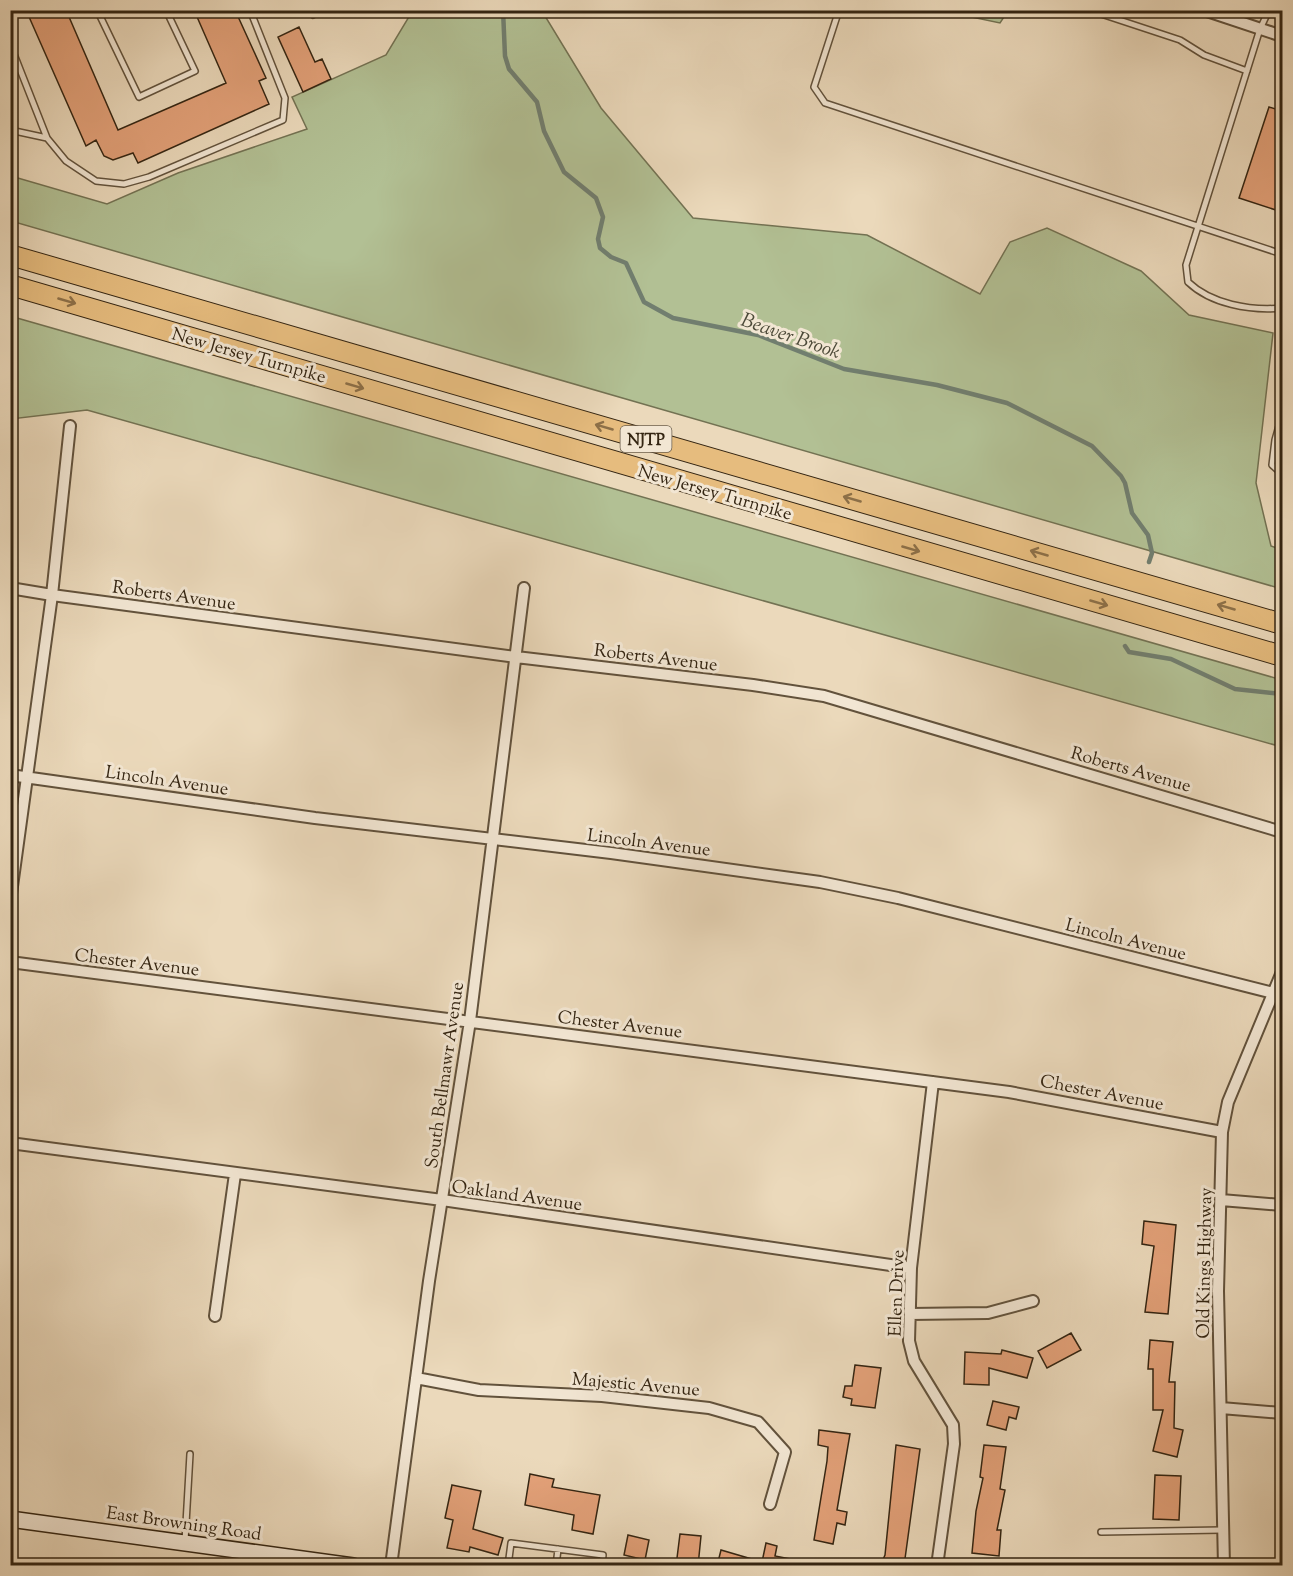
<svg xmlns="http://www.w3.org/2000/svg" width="1293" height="1576" font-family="'Sorts Mill Goudy',serif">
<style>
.green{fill:#b2c094;stroke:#737253;stroke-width:1.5}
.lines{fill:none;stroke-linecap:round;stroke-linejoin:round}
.stream{stroke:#717e6f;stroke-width:4.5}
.building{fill:#e3a179;stroke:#342512;stroke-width:1.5}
.lane-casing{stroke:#62523c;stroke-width:8}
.street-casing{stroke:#62523c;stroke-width:14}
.secondary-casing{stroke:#342512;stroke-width:18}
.highway-casing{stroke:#342512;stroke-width:22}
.lane{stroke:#f2e6d3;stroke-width:5}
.street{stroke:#f2e6d3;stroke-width:10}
.secondary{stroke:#f2e6d3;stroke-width:15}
.highway{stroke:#e6bc7e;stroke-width:20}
.oneway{stroke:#8d7048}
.labels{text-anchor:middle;stroke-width:6;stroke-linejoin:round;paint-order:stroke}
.shield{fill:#f2e6d3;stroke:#6d5f4c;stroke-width:1.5}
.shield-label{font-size:16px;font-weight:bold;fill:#342512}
.street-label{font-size:18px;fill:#342512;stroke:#f2e6d3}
.water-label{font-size:20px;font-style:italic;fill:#4d4a39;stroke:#f2e6d3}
</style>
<rect width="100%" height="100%" fill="#ebd9bb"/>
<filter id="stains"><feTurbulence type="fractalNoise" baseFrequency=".00333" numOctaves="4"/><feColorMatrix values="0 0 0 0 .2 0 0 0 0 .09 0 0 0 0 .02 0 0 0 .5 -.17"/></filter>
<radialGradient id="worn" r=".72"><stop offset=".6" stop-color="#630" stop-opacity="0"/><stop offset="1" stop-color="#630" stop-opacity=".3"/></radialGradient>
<path class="green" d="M413,10L542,11L601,108L693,218L867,235L980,294L1010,242L1047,228L1141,271L1189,315L1273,333L1256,483L1271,546L1282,550V589L11,221V176L107,204L178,173L307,129L292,97L386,55Z
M943,11L1008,10V11L1000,23Z
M10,316L1282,680V747L87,410L11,419Z"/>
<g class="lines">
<path class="stream" d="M503,10L505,56L509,69L537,102L544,131L564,172L596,198L603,217L598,239L600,248L611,257L626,263L644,302L673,318L758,335L844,369L937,385L1007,403L1092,446L1121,476L1125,483L1132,513L1148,535L1152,553L1149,562
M1125,646L1129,652L1171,659L1235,689L1282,694"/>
</g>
<path class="building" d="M26,10H66L118,130L226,83L194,10H235L266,78L259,81L269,104L138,163L133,153L113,160L104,156L96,140L86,146Z
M299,27L315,62L322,59L331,79L303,92L278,37Z
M1269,107L1282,111V212L1239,198Z
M1144,1221L1176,1225L1168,1314L1145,1312L1154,1246L1142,1244Z
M1071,1333L1081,1350L1047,1368L1038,1351Z
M1150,1340L1173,1342L1169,1382H1175L1174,1428L1183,1430L1177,1457L1153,1451L1163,1410H1153V1369H1148Z
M1002,1350L1033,1358L1027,1378L989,1368V1385L964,1384L965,1352L1001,1354Z
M855,1365L881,1368L875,1408L851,1405L852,1399L843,1397L845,1386H852Z
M993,1401L1019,1407L1016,1419L1009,1417L1006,1430L987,1425Z
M819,1430L850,1434L837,1510L847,1512L845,1525L837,1523L833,1544L814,1540L827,1461L828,1447L818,1445Z
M896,1445L920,1449L904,1566H880L885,1555Z
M984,1445L1006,1447L1000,1489L1005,1490L997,1530H1001L999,1556L972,1553L976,1511L983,1478L980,1477Z
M530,1474L554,1479L552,1487L600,1495L593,1534L572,1530L574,1515L525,1505Z
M1155,1475L1181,1476L1179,1520L1153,1519Z
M452,1485L481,1491L473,1529L503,1538L498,1555L470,1547L469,1552L447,1548L453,1520L445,1518Z
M680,1534L701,1536L698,1566H676Z
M628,1535L649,1540L645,1560L624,1555Z
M766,1543L777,1546L775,1556L796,1560V1566H717L721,1550L762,1562Z"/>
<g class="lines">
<defs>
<path id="lane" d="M110,10L100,16L139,97L195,71L166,10
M310,10L313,15
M839,10L814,87L825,103L1282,254
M1089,10L1180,40L1204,55L1247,71
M1269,10L1260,29L1186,265L1188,282C1211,304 1250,311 1282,308
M10,44L47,138L10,130
M47,138L66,161L96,181L124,184L149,177L283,120L285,98L250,10
M1282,415L1275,440L1272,465L1282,474
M1101,1532L1222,1530
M185,1541L190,1454
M508,1566L511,1543L603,1555L602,1566
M556,1566L558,1549"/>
<path id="street" d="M1204,10L1282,36
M10,588L52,595L516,657L753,685L824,696L1282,832
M10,775L315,818L611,853L820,882L898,898L1273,993
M10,901L52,595L70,426
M10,962L1009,1092L1222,1132
M933,1082L911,1268L909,1341L914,1361L953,1425L954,1444L937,1566
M10,1143L442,1200L911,1268
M1221,1200L1282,1205
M910,1314L988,1313L1033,1301
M215,1316L235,1174
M416,1378L479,1390L602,1396L709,1408L758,1422L785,1452L770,1504
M1221,1408L1282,1413
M391,1566L429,1281L470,1021L524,588
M1224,1566L1218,1291L1222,1132L1228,1102L1282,972"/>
<path id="secondary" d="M10,1519L353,1566"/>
<path id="highway" d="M10,255L1282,624
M10,285L1282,656"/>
</defs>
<use href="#lane" class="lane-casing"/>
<use href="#street" class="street-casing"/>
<use href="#secondary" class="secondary-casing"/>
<use href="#highway" class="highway-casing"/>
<use href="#lane" class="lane"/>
<use href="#street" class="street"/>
<use href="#secondary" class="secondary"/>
<use href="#highway" class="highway"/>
</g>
<defs><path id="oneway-shaft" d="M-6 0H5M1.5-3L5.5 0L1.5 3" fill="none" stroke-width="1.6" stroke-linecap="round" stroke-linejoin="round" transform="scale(1.5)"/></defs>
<g class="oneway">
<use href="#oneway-shaft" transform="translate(67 301) rotate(16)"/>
<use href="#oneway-shaft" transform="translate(355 386) rotate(16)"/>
<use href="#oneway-shaft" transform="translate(604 427) rotate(-164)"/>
<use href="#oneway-shaft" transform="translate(852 499) rotate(-164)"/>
<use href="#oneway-shaft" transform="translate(911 549) rotate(16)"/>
<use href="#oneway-shaft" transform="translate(1039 553) rotate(-164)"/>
<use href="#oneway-shaft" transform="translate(1099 603) rotate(16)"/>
<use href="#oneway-shaft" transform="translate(1226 607) rotate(-164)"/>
</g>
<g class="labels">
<rect class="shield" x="620.5" y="426" width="51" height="26" rx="4.5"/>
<g class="shield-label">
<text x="646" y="445">NJTP</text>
</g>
<g class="street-label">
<text transform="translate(249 355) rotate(16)" y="6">New Jersey Turnpike</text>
<text transform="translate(715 492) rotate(16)" y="6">New Jersey Turnpike</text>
<text transform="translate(174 595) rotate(8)" y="6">Roberts Avenue</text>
<text transform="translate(656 657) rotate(7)" y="6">Roberts Avenue</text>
<text transform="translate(1131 769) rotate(16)" y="6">Roberts Avenue</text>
<text transform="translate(167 780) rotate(8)" y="6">Lincoln Avenue</text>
<text transform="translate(649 842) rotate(7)" y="6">Lincoln Avenue</text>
<text transform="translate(1126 939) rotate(14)" y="6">Lincoln Avenue</text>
<text transform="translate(137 962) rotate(7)" y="6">Chester Avenue</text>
<text transform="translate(620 1024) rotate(7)" y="6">Chester Avenue</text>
<text transform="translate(444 1075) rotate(-82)" y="6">South Bellmawr Avenue</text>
<text transform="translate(1102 1092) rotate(11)" y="6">Chester Avenue</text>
<text transform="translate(517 1195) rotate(8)" y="6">Oakland Avenue</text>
<text transform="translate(1204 1263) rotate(-89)" y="6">Old Kings Highway</text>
<text transform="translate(896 1293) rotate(-88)" y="6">Ellen Drive</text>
<text transform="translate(636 1384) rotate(5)" y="6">Majestic Avenue</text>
<text transform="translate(184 1523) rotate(8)" y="6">East Browning Road</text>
</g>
<g class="water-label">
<text transform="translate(791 335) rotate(19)" y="7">Beaver Brook</text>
</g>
</g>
<rect width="1293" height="1576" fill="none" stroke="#ebd9bb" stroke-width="36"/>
<rect x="12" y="12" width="1269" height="1552" fill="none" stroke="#342512" stroke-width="3"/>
<rect x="18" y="18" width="1257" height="1540" fill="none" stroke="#342512" stroke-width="1.5"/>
<rect width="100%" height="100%" filter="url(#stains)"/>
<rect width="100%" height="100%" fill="url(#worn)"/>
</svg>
